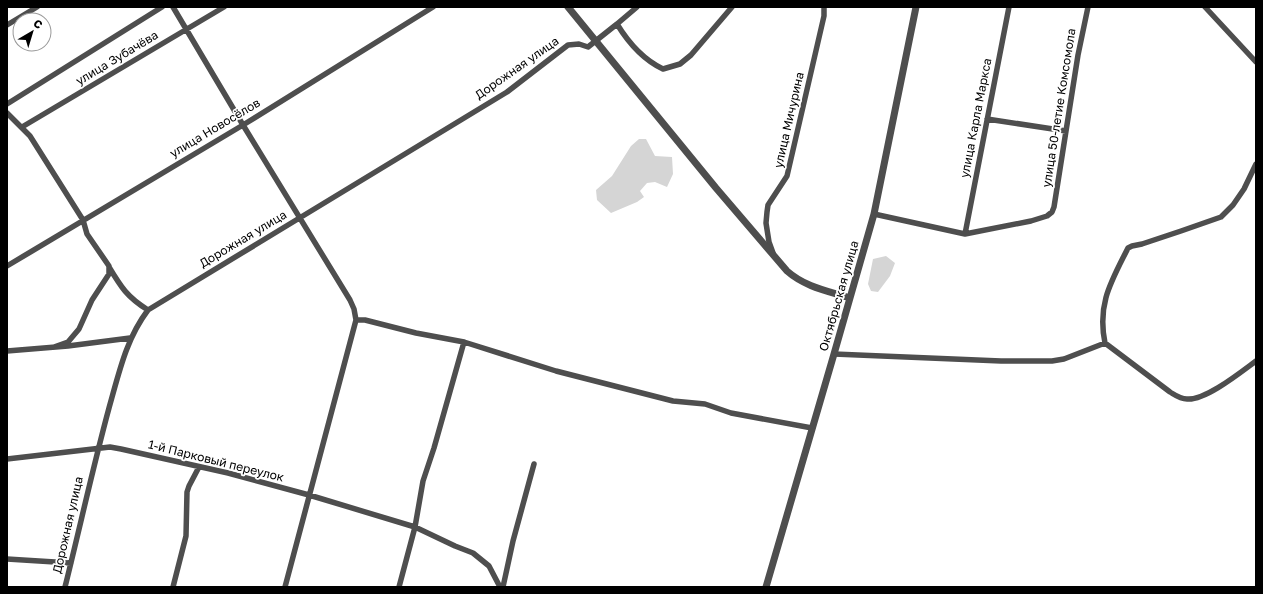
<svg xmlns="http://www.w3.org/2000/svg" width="1263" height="594" font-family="'Golos Text',sans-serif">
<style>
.green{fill:#d5d5d5}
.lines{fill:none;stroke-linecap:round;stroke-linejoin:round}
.minor{stroke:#4e4e4e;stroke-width:5.5}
.tertiary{stroke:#4e4e4e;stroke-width:7}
.labels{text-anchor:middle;stroke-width:3.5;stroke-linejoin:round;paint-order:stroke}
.street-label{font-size:12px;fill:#000;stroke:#fff}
</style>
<rect width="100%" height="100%" fill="#fff"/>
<path class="green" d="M639,139H646L655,156L672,157L673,174L667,187L655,182L647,183L640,191L644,197L637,202L611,213L597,200L596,190L612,176L631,146Z
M886,256L895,263L890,276L878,292L871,291L868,284L873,259Z"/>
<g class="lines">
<path class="minor" d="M173,7L243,125L350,300L354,309L356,320L285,587
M1205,7L1256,62
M617,24C628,42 644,60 663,69L680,64L691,55L732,7
M7,25L37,7
M7,104L162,7
M7,113L30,136L83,220L87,234L109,266V274L92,300L79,329L68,342L54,347
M987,119L1066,131
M22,127L224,7
M1256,164L1244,189L1233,205L1221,217L1181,231L1142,244L1132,246L1128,248C1111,282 1097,304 1105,343L1170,392C1175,395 1180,399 1187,399C1205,401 1241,372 1256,361
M874,214L965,234L1031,221L1047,216L1052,212L1054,207L1078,55L1088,7
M965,234L1009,7
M773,253L769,242L766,223L767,212L768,205L787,176L824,16V7
M7,266L243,125L433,7
M109,267C121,287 127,297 148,310
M356,320H365L416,333L464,342L556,371L673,401L705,404L731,413L812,428
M7,351L68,346L130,338
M834,354L1001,361H1052L1064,359L1105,343
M7,459L110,447L121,449L228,473L309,495L415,527L455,546L473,553L489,566L500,587
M7,559L71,563
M65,587C80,527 93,467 109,408C119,373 126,339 148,310L507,92L568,45L579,44L588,47L617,24L637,7
M173,587L186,536L187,492L189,486L199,467
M399,587L415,527L423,481L434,448L464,342
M503,587L513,541L534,464"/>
<path class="tertiary" d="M568,7L716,188L787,271C805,287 828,291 850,298
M766,587L834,354L874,214L916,7"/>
</g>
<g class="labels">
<g class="street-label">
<text transform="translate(117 58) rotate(-31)" y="4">улица Зубачёва</text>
<text transform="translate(517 68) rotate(-35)" y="4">Дорожная улица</text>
<text transform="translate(1059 108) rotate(-81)" y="4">улица 50-летие Комсомола</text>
<text transform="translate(976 118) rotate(-79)" y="4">улица Карла Маркса</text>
<text transform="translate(789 120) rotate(-77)" y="4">улица Мичурина</text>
<text transform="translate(215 128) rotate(-31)" y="4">улица Новосёлов</text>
<text transform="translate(243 239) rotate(-31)" y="4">Дорожная улица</text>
<text transform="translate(839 296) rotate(-74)" y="4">Октябрьская улица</text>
<text transform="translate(216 461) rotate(14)" y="4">1-й Парковый переулок</text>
<text transform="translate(68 525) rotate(-77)" y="4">Дорожная улица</text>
</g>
</g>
<rect width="1263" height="594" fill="none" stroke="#000000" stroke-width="16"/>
<g transform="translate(32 32) rotate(38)"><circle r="19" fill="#ffffff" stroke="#999999"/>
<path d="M0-3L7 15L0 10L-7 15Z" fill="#000000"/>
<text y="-6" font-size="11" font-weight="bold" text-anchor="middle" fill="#000000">С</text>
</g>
</svg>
